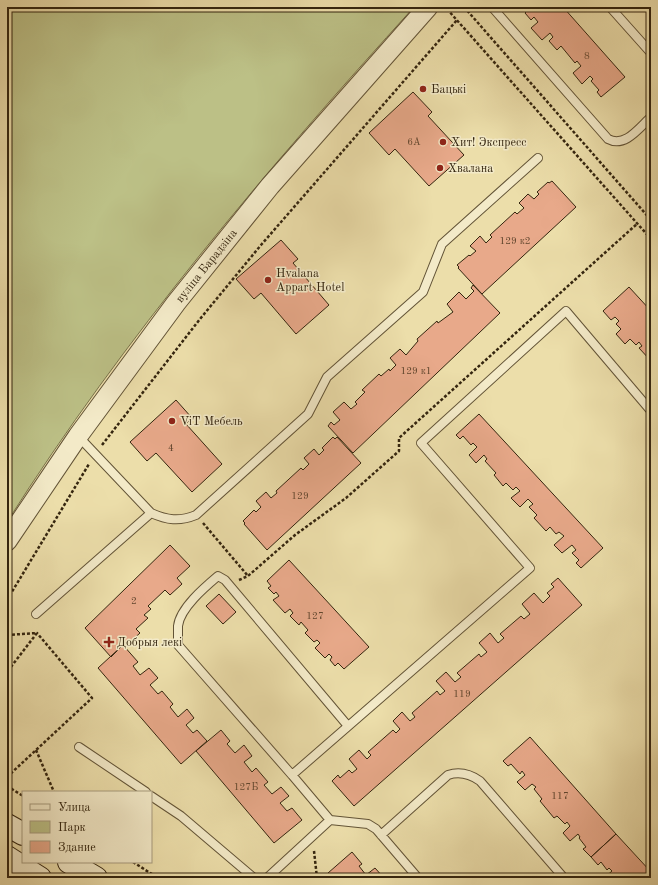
<svg xmlns="http://www.w3.org/2000/svg" width="658" height="885" font-family="'Old Standard TT',serif">
<style>
.green{fill:#bcc086;stroke:#78724a}
.building{fill:#e8a98a;stroke:#34250f}
.lines{fill:none;stroke-linecap:round;stroke-linejoin:round}
.service-casing{stroke:#625336;stroke-width:10}
.tertiary-casing{stroke:#625336;stroke-width:21}
.secondary-casing{stroke:#34250f;stroke-width:24}
.path{stroke:#34250f;stroke-width:2.5;stroke-dasharray:3 2;stroke-linecap:butt}
.service{stroke:#f3eac8;stroke-width:8}
.tertiary{stroke:#f3eac8;stroke-width:19}
.secondary{stroke:#f3eac8;stroke-width:22}
.poi-dot{fill:#8f2418;stroke:#f3eac8;stroke-width:1.5}
.labels{text-anchor:middle;stroke-width:3;stroke-linejoin:round;paint-order:stroke}
.number-label{font-size:10px;fill:#61462e}
.poi-label{font-size:12px;fill:#34250f;stroke:#f3eac8;text-anchor:start}
.street-label{font-size:12px;fill:#34250f;stroke:#f3eac8}
</style>
<rect width="100%" height="100%" fill="#ecdeaa"/>
<filter id="stains"><feTurbulence type="fractalNoise" baseFrequency=".005" numOctaves="4"/><feColorMatrix values="0 0 0 0 .2 0 0 0 0 .09 0 0 0 0 .02 0 0 0 .5 -.17"/></filter>
<radialGradient id="worn" r=".72"><stop offset=".6" stop-color="#630" stop-opacity="0"/><stop offset="1" stop-color="#630" stop-opacity=".3"/></radialGradient>
<path class="green" d="M7,7H414C267,169 124,337 7,522Z"/>
<path class="building" d="M525,7H563L625,77L601,97L597,92L599,90L591,81L593,79L590,76L582,84L573,73L581,66L577,61L575,63L561,46L557,50L549,41L553,37L550,33L542,40L531,28L538,22L534,17L531,20L525,13L528,10Z
M413,92L432,112L428,116L464,155L429,186L395,149L389,155L369,133Z
M552,181L576,207L482,294L458,268L459,267L457,265L469,255L470,256L476,251L470,246L480,236L486,243L492,237L490,235L515,212L517,214L524,208L519,203L528,194L534,199L539,194L537,192L548,182L549,183Z
M281,240L298,259L293,263L329,305L296,334L261,293L254,299L236,279Z
M473,285L500,313L353,453L328,426L331,422L334,425L340,420L333,412L344,402L351,409L357,404L355,402L365,392L362,390L379,374L381,376L389,369L390,371L396,365L390,358L400,349L406,355L418,341L417,339L437,321L438,323L453,312L447,304L459,292L466,299L474,291L471,288Z
M629,287L651,311V361L639,348L642,346L639,342L636,345L630,339L625,344L616,334L621,329L616,324L619,321L615,317L611,320L603,311Z
M176,400L192,418L186,424L222,464L192,492L156,453L147,461L130,442Z
M479,414L603,548L581,568L576,563L579,560L572,553L576,550L572,545L562,553L554,545L564,536L559,532L556,534L550,527L546,531L534,518L537,515L529,507L533,504L528,499L520,507L511,498L520,491L516,487L513,490L506,483L503,486L494,475L496,473L485,461L487,459L484,455L476,463L469,455L477,447L473,443L471,445L463,436L460,439L456,435Z
M333,437L335,439L337,437L361,463L267,550L244,524L245,523L243,521L254,510L256,512L261,507L256,501L266,492L271,498L277,493L276,491L301,468L303,470L309,464L304,458L314,449L319,455L324,450L322,448Z
M170,545L190,566L177,578L182,584L170,595L165,590L148,606L151,609L144,615L148,618L136,629L140,633L130,642L128,640L111,657L85,628Z
M289,560L369,647L344,669L338,663L335,666L330,660L332,657L329,654L325,658L315,648L320,643L317,640L314,642L305,633L308,630L301,622L299,625L290,616L293,613L290,609L285,613L273,600L279,596L276,592L274,594L268,588L271,586L267,581Z
M558,578L582,605L354,806L332,781L338,775L340,778L349,770L352,773L357,769L349,759L359,750L367,759L371,755L368,752L393,730L396,733L400,729L393,721L402,712L410,721L415,717L412,713L437,691L440,695L445,691L436,681L446,672L455,682L461,677L457,673L479,654L481,657L487,652L479,643L490,633L498,643L504,638L500,634L521,616L524,619L530,614L522,604L534,593L543,603L550,596L547,593L554,587L551,584Z
M219,594L236,612L223,624L206,606Z
M123,645L138,662L133,666L140,675L149,668L158,678L150,685L158,694L162,691L173,704L170,707L178,717L187,709L194,718L186,725L193,733L197,730L207,741L181,764L98,668Z
M221,730L230,741L227,744L235,753L244,745L252,756L244,762L252,772L256,768L268,782L264,785L272,794L281,787L289,796L280,803L287,811L292,808L302,820L274,843L196,751Z
M530,737L616,834L591,857L583,849L586,847L579,838L580,837L578,834L570,841L563,833L570,826L567,822L565,824L557,816L554,818L540,801L542,799L534,789L536,787L532,784L525,790L517,782L525,775L522,771L520,774L511,764L508,766L503,761Z
M616,834L651,872V878H604L612,871L609,868L607,870L601,862L598,865L591,857Z
M352,852L362,864L359,866L366,875L375,868L384,878H332L328,873Z"/>
<g class="lines">
<defs>
<path id="service" d="M492,7L608,139C625,148 639,128 651,117
M610,7L651,53
M151,513C167,520 179,522 196,515L308,414L327,377L423,292L442,244L538,158
M36,614L151,513L78,436
M79,747L146,792
M292,775L178,645C178,639 178,632 178,626C180,608 205,587 218,576L225,580L348,726
M151,796L181,816L254,878
M381,835L448,775C460,771 470,774 480,781L564,878
M267,878L330,820
M418,878L376,829L368,824L330,820L292,775L530,568L421,443L566,311L651,411"/>
<g id="tertiary">
<path id="s1" d="M7,541L78,436L176,303L270,186L428,7"/>
</g>
<path id="secondary" d="M7,825L23,834
M7,857L40,878
M69,862L96,878"/>
</defs>
<use href="#service" class="service-casing"/>
<use href="#tertiary" class="tertiary-casing"/>
<use href="#secondary" class="secondary-casing"/>
<path class="path" d="M464,7L651,220
M447,9L651,239
M102,445L200,319L261,245L457,20
M203,523L248,576
M239,580L248,576L295,535L346,498L399,451V438L638,223
M7,600L89,464
M7,635L37,633L7,672
M36,750L54,792
M7,777L92,698L37,633
M7,786L23,796
M314,851L317,878
M133,862L158,878"/>
<use href="#service" class="service"/>
<use href="#tertiary" class="tertiary"/>
<use href="#secondary" class="secondary"/>
</g>
<g class="poi-dot">
<circle cx="423" cy="89" r="4"/>
<circle cx="443" cy="142" r="4"/>
<circle cx="440" cy="168" r="4"/>
<circle cx="268" cy="280" r="4"/>
<circle cx="172" cy="421" r="4"/>
<path d="M107 636h4v4h4v4h-4v4h-4v-4h-4v-4h4z"/>
</g>
<g class="labels">
<g class="number-label">
<text x="587" y="59">8</text>
<text x="414" y="145">6А</text>
<text x="515" y="244">129 к2</text>
<text x="416" y="374">129 к1</text>
<text x="171" y="451">4</text>
<text x="300" y="499">129</text>
<text x="134" y="604">2</text>
<text x="315" y="619">127</text>
<text x="462" y="697">119</text>
<text x="246" y="790">127Б</text>
<text x="560" y="799">117</text>
</g>
<g class="poi-label">
<text x="431" y="93">Бацькі</text>
<text x="451" y="146">Хит! Экспресс</text>
<text x="448" y="172">Хвалана</text>
<text x="276" y="277">Hvalana<tspan x="276" dy="14">Appart Hotel</tspan></text>
<text x="180" y="425">ViT Мебель</text>
<text x="117" y="646">Добрыя лекі</text>
</g>
<g class="street-label">
<text dy="4" stroke="none"><textPath href="#s1" startOffset="340">вуліца Барадзіна</textPath></text>
</g>
</g>
<rect width="658" height="885" fill="none" stroke="#ecdeaa" stroke-width="24"/>
<rect x="8" y="8" width="642" height="869" fill="none" stroke="#34250f" stroke-width="2"/>
<rect x="12" y="12" width="634" height="861" fill="none" stroke="#34250f"/>
<rect x="22" y="791" width="130" height="72" fill="#f3eac8" stroke="#a79b7e"/>
<rect x="30" y="804" width="20" height="6" fill="#f3eac8" stroke="#a79b7e"/>
<text x="58" y="811" font-size="12" fill="#34250f">Улица</text>
<rect x="30" y="821" width="20" height="12" fill="#bcc086" stroke="#a79b7e"/>
<text x="58" y="831" font-size="12" fill="#34250f">Парк</text>
<rect x="30" y="841" width="20" height="12" fill="#e8a98a" stroke="#a79b7e"/>
<text x="58" y="851" font-size="12" fill="#34250f">Здание</text>
<rect width="100%" height="100%" filter="url(#stains)"/>
<rect width="100%" height="100%" fill="url(#worn)"/>
</svg>
